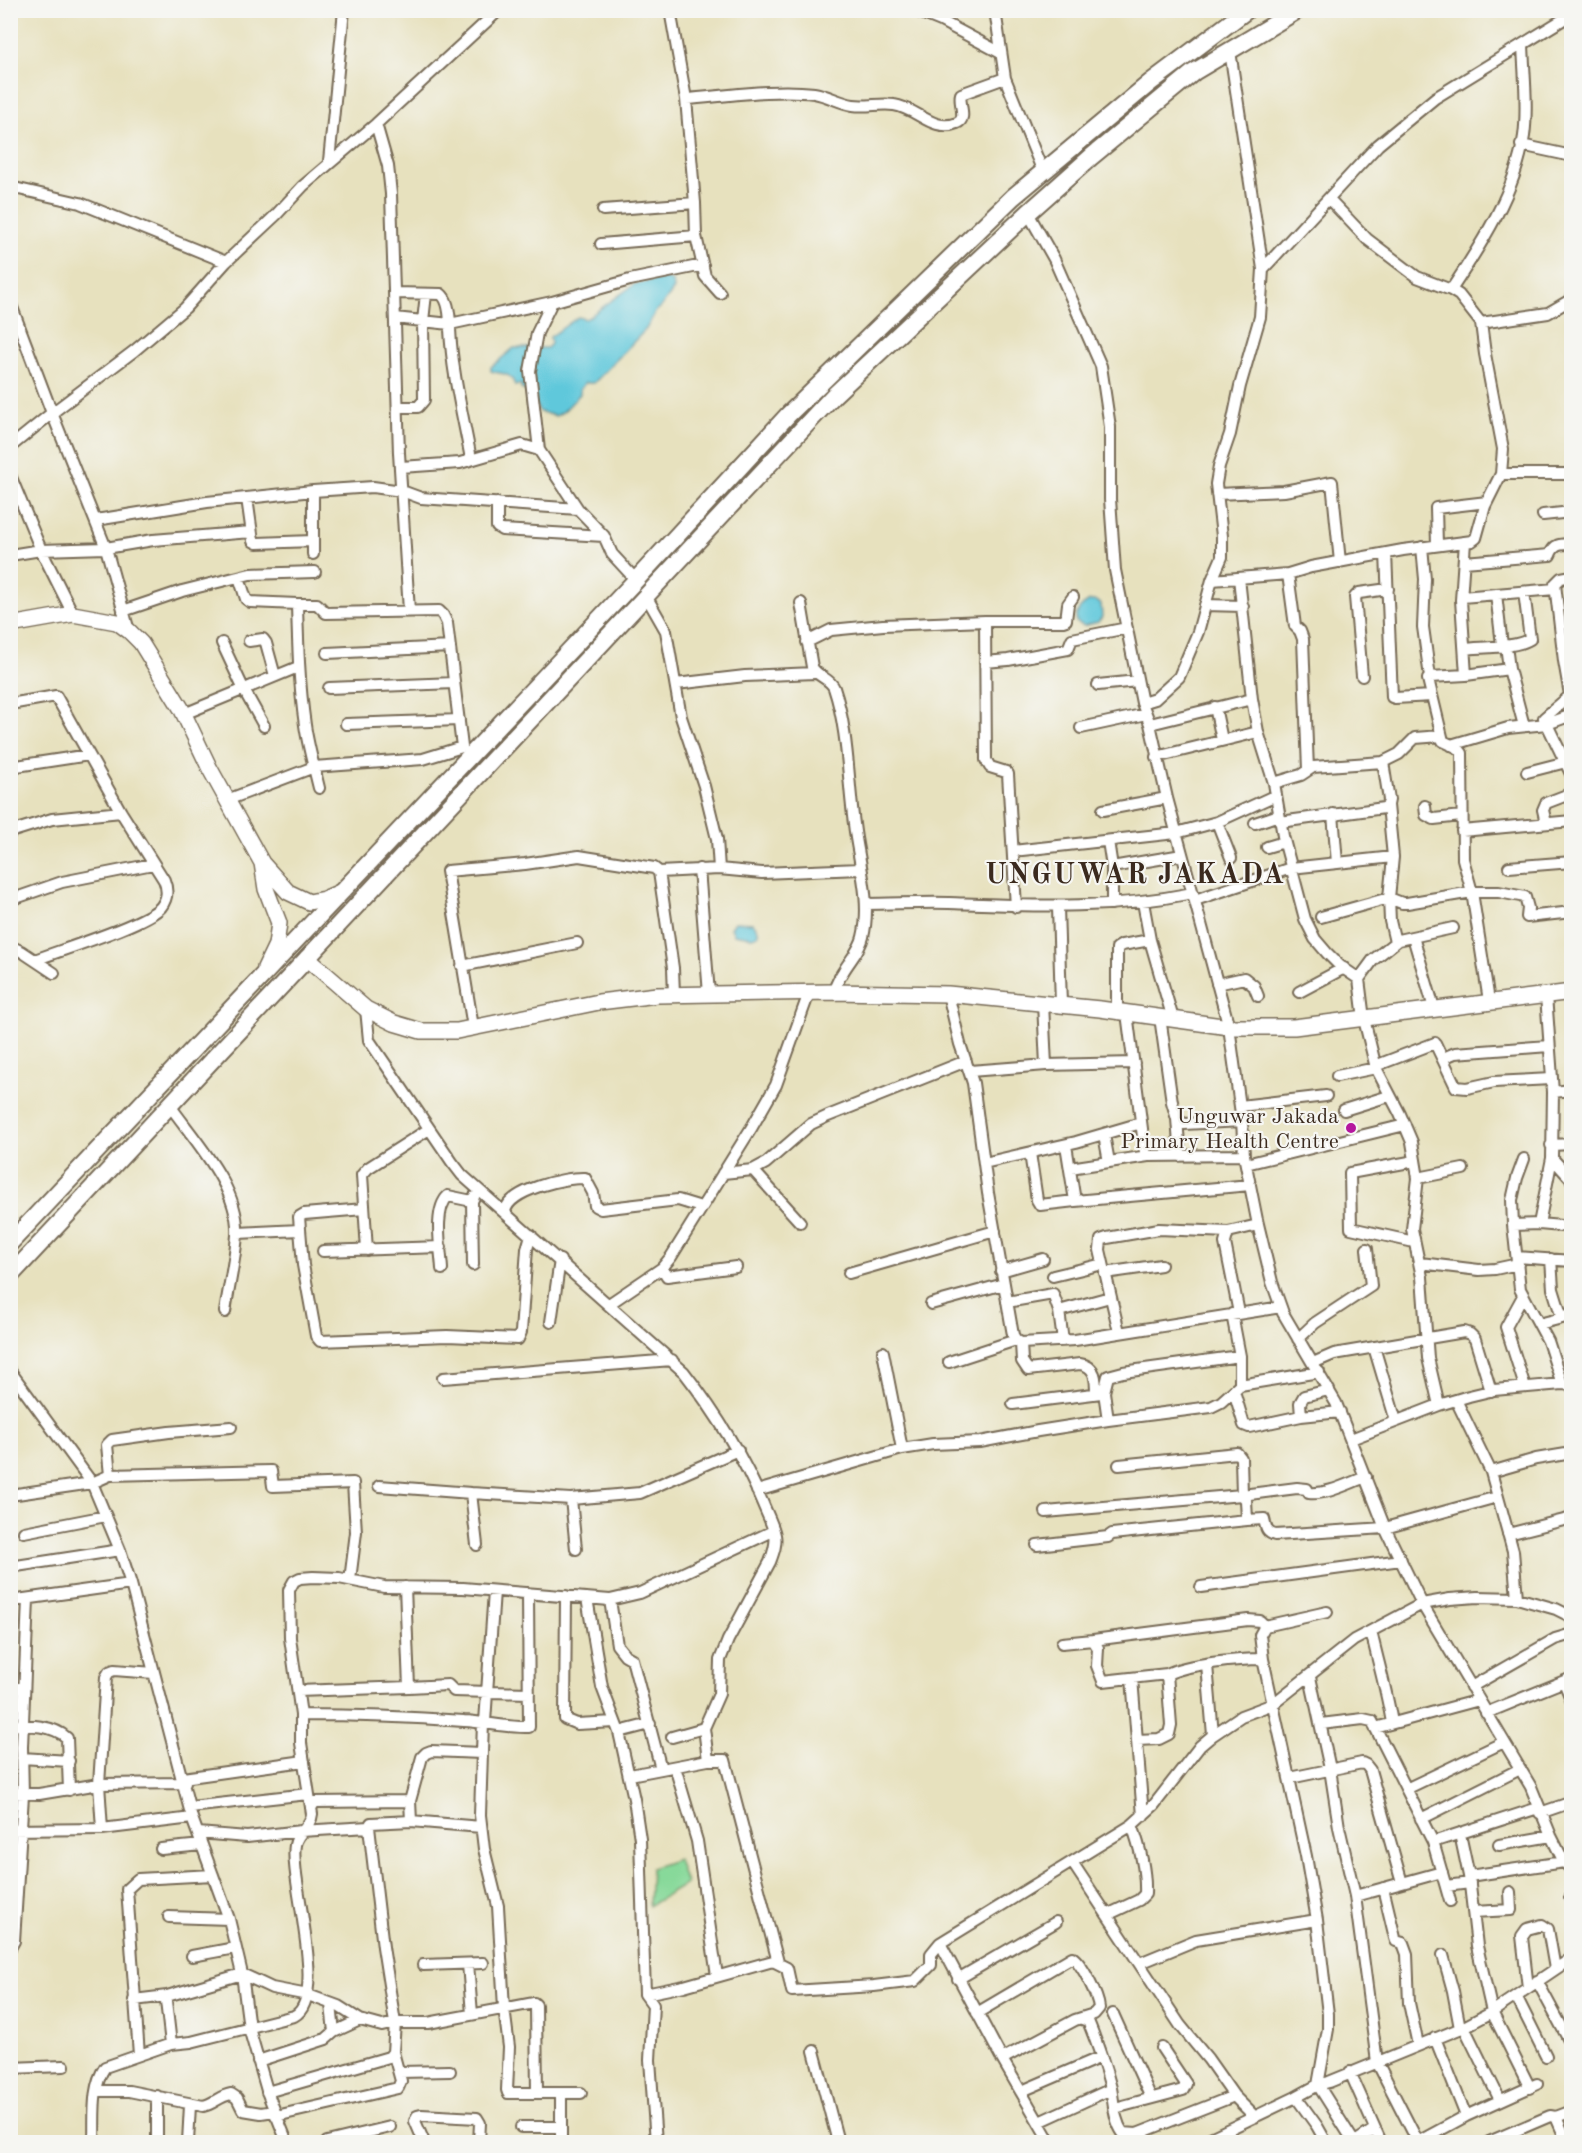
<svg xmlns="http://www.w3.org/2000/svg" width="1582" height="2153" font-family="'Old Standard TT',serif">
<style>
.green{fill:#87d99a;stroke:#61825c;stroke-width:1.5}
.water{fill:#5fc8db;stroke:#4d797c;stroke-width:1.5}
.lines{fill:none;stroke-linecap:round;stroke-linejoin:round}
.street-casing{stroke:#776a56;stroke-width:14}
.secondary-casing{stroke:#776a56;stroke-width:18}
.primary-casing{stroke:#776a56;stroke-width:20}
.street{stroke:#fff;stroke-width:10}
.secondary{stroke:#fff;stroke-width:15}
.primary{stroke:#fff;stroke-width:16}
.poi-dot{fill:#b5179e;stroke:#f6f6f2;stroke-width:2}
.labels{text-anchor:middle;stroke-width:4.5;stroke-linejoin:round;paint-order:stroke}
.poi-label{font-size:22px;fill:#3b2a1e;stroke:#f6f6f2;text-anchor:end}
.district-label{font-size:28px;font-weight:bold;letter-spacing:1.5px;fill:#3b2a1e;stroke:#f6f6f2}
</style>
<rect width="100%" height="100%" fill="#f6f6f2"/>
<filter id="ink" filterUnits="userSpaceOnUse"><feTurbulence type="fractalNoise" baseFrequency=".0167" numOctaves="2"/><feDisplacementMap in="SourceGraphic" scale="12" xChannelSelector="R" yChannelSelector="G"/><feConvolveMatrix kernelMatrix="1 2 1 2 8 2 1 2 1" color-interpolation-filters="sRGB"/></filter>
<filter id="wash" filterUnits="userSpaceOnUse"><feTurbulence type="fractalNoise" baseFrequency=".008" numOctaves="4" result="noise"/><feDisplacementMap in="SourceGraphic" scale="24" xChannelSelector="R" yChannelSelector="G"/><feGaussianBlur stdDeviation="1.35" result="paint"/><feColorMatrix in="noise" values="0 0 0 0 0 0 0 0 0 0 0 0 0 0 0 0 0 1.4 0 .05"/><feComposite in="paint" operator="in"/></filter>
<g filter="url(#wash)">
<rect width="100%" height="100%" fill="#e7e1be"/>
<path class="green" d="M678,1859L686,1884L649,1906L651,1868Z"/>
<path class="water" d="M666,278L673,282L674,289L661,307L656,311L646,329L594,383H585L580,389V394L564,411L556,416L540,412L528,392L521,388V384L515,386C511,371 501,375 491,371V367L514,348H547L551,344L550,337L578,317L586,319L635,284Z
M1090,601H1096L1101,604L1102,617L1098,622L1084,626L1076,622C1075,612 1082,605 1090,601Z
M735,922L753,923L758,930V935L752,937L734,934L731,928Z"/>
</g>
<g filter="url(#ink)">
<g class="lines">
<defs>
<path id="street" d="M670,10L686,99
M914,10L941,21L1001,53
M995,10L1005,78L1043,172
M376,124L388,166L391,194L399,453L409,611
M1521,145L1572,156
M329,161L344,10
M10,187L80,203L226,262
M603,210L695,203
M1028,213L1054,259L1101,366L1110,427V499L1115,570L1142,703L1150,724L1167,798L1229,1027L1242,1121L1244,1155L1257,1220L1272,1282L1283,1313L1336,1403L1385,1528L1422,1604L1531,1787L1551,1836L1564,1862L1572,1870
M601,244L696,236
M1263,269L1378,145L1435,98L1572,14
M1451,290C1481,245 1516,191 1524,136C1528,107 1524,74 1523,44
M395,293L441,294C449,300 450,319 450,329C452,373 463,416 471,459
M720,293L705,276L696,236L695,203L686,99C725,96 776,88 814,93C827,95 840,103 853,105C867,107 881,103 894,105C917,108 933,133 957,123C968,119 958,103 961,94L1005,78
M10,302L52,413L106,548L129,631
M552,302L537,333L530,371L539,450L578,509L604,536L612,554L636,580
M395,318L450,324L552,302L630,280L703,265
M1481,323L1548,313L1572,299
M398,407H418L424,400L423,321L426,294
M10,447L52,413L134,351L185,308L226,262L276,215L303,186L376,124L499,10
M401,467L460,463L522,445L539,450
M1501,474H1572
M10,475L41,550L73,614
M1217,494L1284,491L1332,482L1340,562
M247,498L253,541L257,543L313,541
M497,503V527L502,530L604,536
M1543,515L1572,512
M96,520L207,502L313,491L373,487L402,491L421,498L578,509
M1465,542L1461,600L1466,675
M1437,545L1436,508L1487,502
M1422,547L1425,579L1423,627L1430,677
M1386,553L1392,697L1395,698L1432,696
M313,554V491
M10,555L41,550L106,548L153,540L251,532
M1464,562L1550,555C1554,544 1560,544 1572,544
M1288,574L1295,626L1300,631L1303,639L1308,770
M239,577L246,599L250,602L297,604
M1239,578L1252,699L1258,732L1274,783L1283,836L1305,919L1315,939L1327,953L1340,966L1359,979
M1212,580L1288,574L1311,567L1403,550L1472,541L1476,538L1485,506L1501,474L1503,449L1485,354L1481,323L1459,295L1451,290L1417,277L1367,239L1329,199
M1496,594L1502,645
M646,596L666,631L681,717L704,786L717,839L719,869L659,872
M1462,597L1555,589
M801,603L812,667C817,677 830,678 834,688C848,729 848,781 854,824C858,860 872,900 863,937C860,950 850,960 843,972C839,978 836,985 833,992
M1205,605L1243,606
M123,611L182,591L250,574L315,572
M985,621L986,760L990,767L1006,772L1008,774L1016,907
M249,641L263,639L266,643L275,676
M807,642L831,630L883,625L985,621H1063L1066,620L1068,604L1073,597
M222,643L244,690L264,726
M1506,645L1509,669L1524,726
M1465,649C1482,647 1516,648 1530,639L1524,592
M327,653L450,647
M1564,661L1555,584L1561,578L1572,576
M985,662L1008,660L1068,649L1072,639L1127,628
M1362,676L1355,597L1359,593L1388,589
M676,684L745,676L815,673
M1098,685L1137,681
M329,688L454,683
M1572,694L1544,718L1572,776
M1570,695L1564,661L1572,657
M1142,703L1155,699L1179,677L1198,632L1212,580L1222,557V536L1216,484L1219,466L1230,434L1240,386L1260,317L1263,269L1230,51
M10,704L56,696L121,812L164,880C168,890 168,898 161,907C146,924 61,950 35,960
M1215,707L1222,740
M184,714L298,667
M346,724L459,720
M1150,724L1252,699
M1081,728L1146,714
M1451,745L1508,728L1547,724L1572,715
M1156,757L1258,732
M10,767L89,755
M1527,772L1570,761
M1274,783L1301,775L1313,767L1383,762L1399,754L1415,738L1441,736
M227,800L314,767L423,759L462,747L447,623L443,615L439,611L326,613L317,604H297C298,644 299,684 305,725C308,746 314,767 319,788
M1388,805L1393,857
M1425,806L1426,815L1434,819L1461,816
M1103,810L1167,798
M1333,814L1337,863
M1217,822L1231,858
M1280,822L1384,808L1388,805L1389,800L1383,762
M1255,823L1279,815
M1546,823L1543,810L1546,803L1572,793
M1462,831L1572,821
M10,832L52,819L121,812
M1108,841L1112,867V904
M1267,847L1284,842
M1013,851L1176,833L1217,822L1276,795
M1112,867L1182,855
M1509,867L1572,862
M699,869L709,994
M719,869L762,873L860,869
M10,900L62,882L153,864
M1195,900L1291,868L1393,857L1389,898L1402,903H1407L1472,892H1499L1525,897L1528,908L1527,917L1572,912
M1143,902L1150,940L1173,1019
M866,904C894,904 922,902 949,903C1035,906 1108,910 1193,893
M1058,907L1061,1005
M1321,917L1389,898L1390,921L1395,942
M1413,937L1434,1008
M10,946L21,951L54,973
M462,966L577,943
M1217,984L1244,978L1254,986L1258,996
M1299,992L1344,968
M948,994L960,1044L973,1083L988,1193L1013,1335L1016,1340
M1489,1001L1472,892L1463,859L1462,753L1458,748L1443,741L1428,679L1430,677L1466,675L1509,669
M1043,1003L1046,1065
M366,1009L369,1040L452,1162L462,1175L684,1372C716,1413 743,1456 763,1504C767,1514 773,1525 775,1535C777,1544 773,1554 770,1562L728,1640L720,1660L719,1694L704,1728L708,1760
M1117,1011V948L1122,945L1150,940
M1127,1013L1145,1152L1148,1156
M1160,1017L1172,1102L1177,1119L1184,1124L1242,1121
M473,1027L447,871L525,864L579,856L654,868L659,872L673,968L674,994
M1443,1058L1455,1053L1549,1046
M1375,1066L1435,1043L1456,1087L1467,1088L1494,1082L1551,1079
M970,1071L1046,1065L1134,1063
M1337,1076L1376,1068
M1553,1092L1572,1090
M1240,1106L1326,1096
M171,1107C196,1142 240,1189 237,1235C235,1260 229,1286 225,1312
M1344,1110L1389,1096
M1177,1119L1180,1156
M1104,1135L1109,1162
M1066,1145L1075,1201L1250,1185
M1551,1145L1572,1144
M1030,1153L1037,1200L1040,1205L1075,1201
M1552,1158L1572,1180
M1524,1159L1517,1178L1512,1200L1513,1225L1520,1289L1548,1341L1562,1384
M984,1163L1076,1142L1141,1123
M1246,1164L1405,1125
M1070,1168L1148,1156L1244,1155
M753,1170L800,1222
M723,1173L753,1170L766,1163L811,1124L828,1116L966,1061
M1418,1178L1463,1169
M364,1209L304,1214L299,1217L303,1265L316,1336L320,1341L447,1336L518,1339L521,1332L527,1249L531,1235
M505,1212C508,1190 565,1177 585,1178L593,1193L595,1206L601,1209L678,1200L701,1207
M1539,1224L1552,1158L1553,1092L1546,995
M1513,1225L1539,1224L1572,1227
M238,1233L300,1230
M1414,1242L1351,1228L1350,1173L1415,1161
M367,1250L362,1175L368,1168L429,1129
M323,1251L441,1247
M1517,1257L1572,1261
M1551,1259L1553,1289L1562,1318
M1420,1263L1479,1270L1495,1269L1518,1264
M473,1265L472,1201L474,1197
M736,1267L667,1276L662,1268L671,1257L752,1127L776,1085L809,993
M442,1269C441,1250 433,1210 448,1196L472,1201
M1001,1271L1043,1259
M849,1273L995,1231
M1105,1273L1161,1265
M1053,1276L1103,1264
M1523,1296L1506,1327L1525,1387
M1007,1302L1053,1294L1059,1311
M609,1304L662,1268
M931,1304L1004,1284
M1239,1313L1225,1243L1228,1232L1258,1225
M551,1322L560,1260
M1539,1324L1562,1318L1572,1313
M1119,1332L1100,1250L1101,1240L1107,1238L1159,1229L1228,1232
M1298,1339L1315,1323L1371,1286L1367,1249
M1063,1341L1059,1311L1110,1297
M1021,1343L1022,1361L1028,1370L1080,1364C1096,1366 1096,1379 1096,1393
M1374,1347L1396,1421
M883,1352L902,1449
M949,1362L1016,1340L1021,1343L1075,1340L1281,1307
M1313,1363L1334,1354L1464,1332L1470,1334L1475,1339L1491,1391
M10,1371L92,1483L120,1550L131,1584L192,1818L229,1919L242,1974L249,2028L268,2094L287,2142
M443,1378L672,1360
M1240,1385L1319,1372
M1234,1391L1244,1425L1249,1427L1301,1416L1340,1412
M1456,1400L1491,1472L1513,1551L1517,1598
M1013,1404L1101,1393
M1439,1405L1428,1358L1422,1277L1412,1229L1418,1178L1412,1142L1400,1114L1376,1068L1364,1019L1359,979L1373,960L1398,940L1453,928
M1301,1416L1300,1403L1304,1396L1329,1390
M1108,1420L1104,1392L1108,1376L1123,1372L1240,1356
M1351,1439L1439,1405L1469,1396L1494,1390L1562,1384L1572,1385
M1119,1465L1237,1453L1241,1458L1242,1495L1297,1488L1307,1489L1309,1493C1327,1495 1349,1483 1366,1477
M1491,1472L1536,1459L1572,1453
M110,1475L107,1445L112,1440L169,1432L231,1427
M379,1486L471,1493
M757,1491L902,1449L933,1444L980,1442L1038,1431L1108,1420L1211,1407L1221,1402L1240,1385V1356L1232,1314
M10,1495L92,1483L110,1475L271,1471L273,1486L353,1483L356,1532L350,1580
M1046,1512L1242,1495L1246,1500L1247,1520
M24,1532L106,1516
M1508,1534L1572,1518
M477,1545L471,1493L571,1499
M1037,1545L1108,1537L1112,1534L1247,1520L1264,1519C1266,1527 1266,1533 1275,1535L1385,1528L1497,1497
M576,1549L571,1499L640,1493L738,1450
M10,1567L120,1550
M1201,1587L1401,1560
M566,1596L565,1719L577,1724L615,1722
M587,1598L602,1687L619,1732L634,1799L640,1839L645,1994L653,2005L650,2060L656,2142
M610,1600L617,1645L625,1655L632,1659L661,1769
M10,1601L131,1584
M1371,1631C1378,1662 1387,1692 1392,1723
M1093,1640L1248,1620L1260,1621L1265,1626L1327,1612
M1062,1643L1093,1640L1098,1648L1097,1666L1103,1681L1167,1674C1187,1664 1239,1659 1263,1659L1306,1856L1317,1920L1328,2014V2029L1318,2085L1354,2142
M1263,1659L1260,1635L1265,1626
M1207,1665L1213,1735
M1310,1677L1330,1769L1339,1827L1355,1896L1377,2062L1418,2142
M1132,1678L1143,1816
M1564,1682L1572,1701
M409,1687L448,1685L454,1691L529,1693
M1471,1687L1555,1639L1572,1634
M10,1689L24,1687
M298,1691L409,1687L405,1587
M1486,1713L1572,1678
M301,1715C356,1715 410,1717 464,1721C486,1722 507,1728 529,1727L528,1593
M483,1722L480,1815L484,1849L498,1906L504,2008L509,2047L507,2090L508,2093H581
M485,1722L494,1591
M1321,1724L1363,1719L1372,1721L1433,1842L1450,1901
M10,1725C28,1725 54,1725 67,1738L69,1790
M1375,1728L1479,1700
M619,1732L650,1724
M672,1737L704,1728
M1137,1740L1159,1739L1169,1734L1171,1725L1167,1674
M22,1758L69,1761
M675,1767L697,1841L717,1976
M630,1775L708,1760H725L778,1962
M183,1778L304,1761
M1290,1778L1362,1763L1366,1765L1370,1770L1402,1883
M1406,1789L1504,1742
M10,1793L39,1794L99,1784L185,1783
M190,1807L308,1794
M311,1808L315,1802L410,1801
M1540,1813L1572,1802
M1421,1819L1520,1769
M411,1821L410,1801L422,1757L426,1753L431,1751L482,1753
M102,1829L99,1784L106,1677L109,1672L114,1670L154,1673
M10,1830L102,1829L192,1818
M198,1833L247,1837L301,1831L369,1827
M1460,1834L1469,1876L1477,1946L1492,2012L1530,2088
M1433,1842L1538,1808
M1499,1845L1551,1836
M161,1849L202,1845
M1072,1862L1180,2025L1208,2059L1234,2096L1255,2117
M1469,1876L1564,1862
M1446,1886L1470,1883
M1383,1888L1395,1938L1396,1941L1403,1943L1407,1954L1409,2003L1418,2045
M1355,1896L1442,1872
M1570,1898L1572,1901
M1473,1912L1511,1910L1510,1892
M1107,1915L1139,1900L1145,1894C1146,1871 1140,1847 1132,1825
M169,1917L229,1919
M940,1943L1002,2059L1050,2142
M10,1948L14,1941L23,1795L22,1747L28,1599
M1443,1955L1453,1991L1460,2028
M192,1956L235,1948
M1140,1963L1196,1940L1317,1920
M468,1964L472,2014
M423,1965L483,1963
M958,1979L1056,1922
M1537,1981L1571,2044
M1528,1988L1522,1936L1527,1929L1542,1925L1548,1929L1555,1969
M645,1994L684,1986L773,1961L787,1968L792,1991L874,1986L915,1981L931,1965V1954L940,1943L1132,1825L1154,1805L1200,1746L1213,1735L1241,1716L1273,1704L1354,1640L1422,1604L1450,1599L1477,1597L1517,1598L1556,1609L1572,1617
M1516,1996L1546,2056
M134,2000L167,1996
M331,2005L334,2032
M977,2013L1072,1957C1082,1963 1098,1996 1099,2008L1094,2014L1075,2020L1002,2059
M1113,2014L1151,2098
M1082,2019L1088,2021C1097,2043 1105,2066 1111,2088C1114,2104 1114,2120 1123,2133L1137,2134L1234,2096
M1464,2027L1500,2100
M1435,2038L1466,2116
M171,2044L166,2001L167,1996L242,1974L272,1988L308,1995L338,2006L360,2020L382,2026L395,2023H428L534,2003L536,2005L537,2093
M814,2051L838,2142
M139,2055L127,1889L138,1879L213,1875
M258,2061L326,2039L334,2032L360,2020
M10,2068L64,2066
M399,2072L450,2071
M1350,2072L1381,2142
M96,2091H129L203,2106C214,2104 219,2096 231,2094L237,2098L243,2110L261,2113L274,2111
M1022,2091L1101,2057
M267,2092L389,2057L393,2052L395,2023L383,1947L369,1827L371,1823L411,1821L481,1827
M157,2096V2142
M1296,2097L1317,2126L1326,2142
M1115,2108L1183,2090L1186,2084L1162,2048
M276,2116L398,2088L401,2081L393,2052
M1039,2122L1111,2089
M521,2127H561
M94,2142C95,2118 91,2087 105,2067L171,2044L191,2042L294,2016C329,1998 289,1878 295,1845C297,1832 311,1827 312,1814L301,1743V1715L290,1638L289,1590L294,1581L300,1578L313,1577L339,1578L384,1587L463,1588L610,1600L640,1593L773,1531
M188,2142L190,2105
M327,2142L390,2127
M424,2142L415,2121L417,2116L421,2115L477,2118L480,2123L479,2142
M561,2142V2093
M1202,2142L1296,2097L1318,2085L1329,2082L1464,2027L1492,2012L1572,1958
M1355,2142L1375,2129
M1418,2142L1466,2116L1537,2084
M1489,2142L1550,2116L1556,2117
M1567,2142L1556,2117L1572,2111"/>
<path id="secondary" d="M10,625L73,614L117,622L129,631L141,643L181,708L210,769L262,863L288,892L309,902L324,899L340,892
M262,863L266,889L279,923L276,945L265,968
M307,958L366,1009L394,1023L421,1031H457L599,1002L657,995L833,992L948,994L1100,1009L1229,1027H1294L1572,992"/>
<path id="primary" d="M10,1243L636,580L788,415L1013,197L1151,82L1247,10
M10,1276L834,395L1028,213L1091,157L1194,72L1298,10"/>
</defs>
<use href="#street" class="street-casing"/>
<use href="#secondary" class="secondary-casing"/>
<use href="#primary" class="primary-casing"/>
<use href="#street" class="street"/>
<use href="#secondary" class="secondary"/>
<use href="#primary" class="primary"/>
</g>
</g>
<circle class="poi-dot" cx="1351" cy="1128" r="6"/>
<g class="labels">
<g class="poi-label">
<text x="1339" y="1123">Unguwar Jakada<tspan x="1339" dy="25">Primary Health Centre</tspan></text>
</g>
<g class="district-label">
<text x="1135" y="883">UNGUWAR JAKADA</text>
</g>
</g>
<rect width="1582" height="2153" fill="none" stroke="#f6f6f2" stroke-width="36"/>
</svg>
